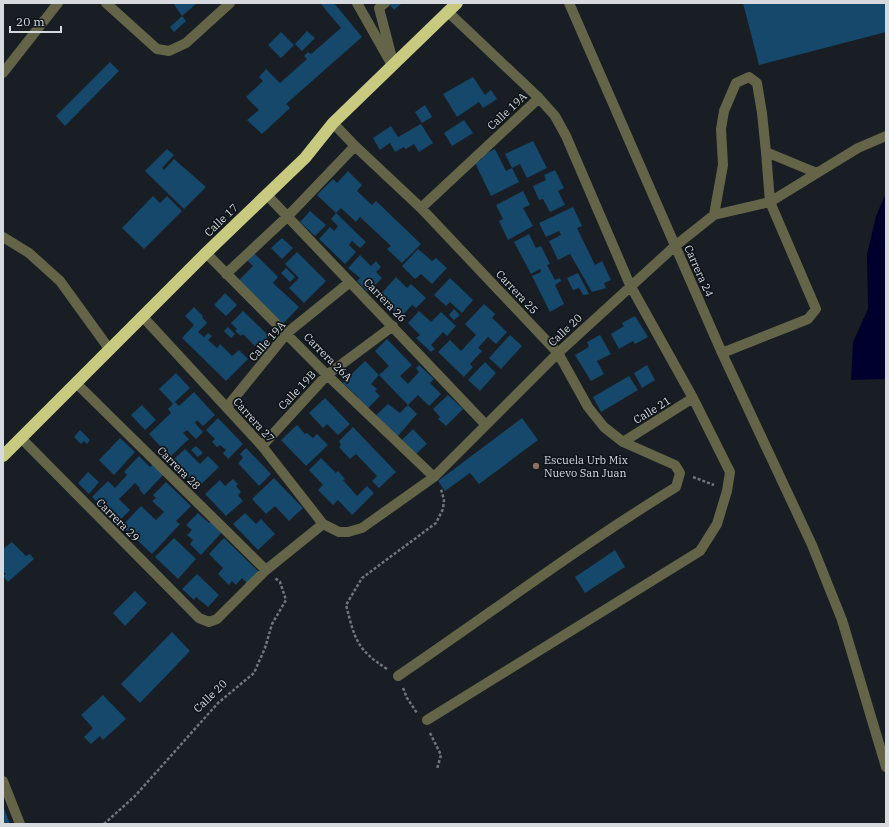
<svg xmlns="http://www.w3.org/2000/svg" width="889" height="827" font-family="'IBM Plex Serif',serif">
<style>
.water{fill:#00002c}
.building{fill:#15486a}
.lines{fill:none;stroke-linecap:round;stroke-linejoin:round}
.path{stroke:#71767b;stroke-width:2.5;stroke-dasharray:3 2;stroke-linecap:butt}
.minor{stroke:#646548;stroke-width:10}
.highway{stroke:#c8cb7f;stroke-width:12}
.education-dot{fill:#8d6e63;stroke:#0f151a;stroke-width:1.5}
.labels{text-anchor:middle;stroke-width:3.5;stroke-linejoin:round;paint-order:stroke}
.street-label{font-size:11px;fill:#d6dade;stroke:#0f151a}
.poi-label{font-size:11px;fill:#d6dade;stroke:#0f151a;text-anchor:start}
</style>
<rect width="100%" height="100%" fill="#181e24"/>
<path class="water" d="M886,193V379L851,380L853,342L868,309L867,254L876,216Z"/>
<path class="building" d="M173,3H197L182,16L186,21L174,32L170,27L182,16Z
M320,3H334L362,37L286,104L290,108L262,134L247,120L259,110L246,97L263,81L259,77L266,69L280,83L307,59L304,56L308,52L311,54L341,28Z
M388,3H402L394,10Z
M743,3H886V32L759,65Z
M307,31L315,38L302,51L295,44Z
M281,32L294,45L281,58L268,45Z
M110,62L119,71L65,126L56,116Z
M473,77L485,95L491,90L497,99L483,108L479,102L457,117L443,94Z
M425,105L432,117L422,123L415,112Z
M464,120L473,133L452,146L444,133Z
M421,124L433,143L419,152L414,144L406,149L404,147L395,152L390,143L380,150L373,138L391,126L398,137Z
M533,141L547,168L527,178L520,164L512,168L505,154Z
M167,149L174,155L162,168L164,170L174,159L206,187L184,209L145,171Z
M495,149L506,171L512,168L519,182L491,196L475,163L482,159L481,156Z
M555,170L564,188L558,191L565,205L550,212L543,199L539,200L533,186L546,180L544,175Z
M348,171L362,185L357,191L372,205L376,201L421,244L402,263L387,249L391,246L360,217L356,222L341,208L336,213L317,195L333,179L337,183Z
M523,191L530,205L523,208L533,226L508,240L499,221L503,219L496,205Z
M153,196L160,203L167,196L182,211L144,249L122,228Z
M573,207L582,226L577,228L595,265L602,261L611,280L604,283L606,288L592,292L570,254L558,260L549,241L561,235L559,231L546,237L539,223Z
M310,211L326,225L315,236L300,222Z
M336,213L366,242L360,248L352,241L349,245L356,252L345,264L319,239L330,227L334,231L338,226L331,219Z
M529,234L536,248L541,246L550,264L547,265L555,280L560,278L561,281L555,285L564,304L550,312L532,276L541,272L540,269L531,274L514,242Z
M282,238L293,248L282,259L271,248Z
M418,249L432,261L436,258L447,268L432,284L421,274L415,279L402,266Z
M253,252L278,277L273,283L299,307L282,325L238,281L253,266L246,259Z
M297,252L326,281L304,303L289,288L299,278L285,264Z
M360,255L371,266L376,261L381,267L376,272L382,278L368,292L357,281L360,278L348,268Z
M286,268L295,277L290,282L281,273Z
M578,273L589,294L583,295L579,288L573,290L567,278Z
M396,277L407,288L411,284L426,298L416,308L412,305L401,317L379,296Z
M450,278L473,300L462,313L450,302L446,306L434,295Z
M225,293L237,305L226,316L214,305Z
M484,304L495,314L492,318L507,332L496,344L488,337L478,348L482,351L470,364L473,367L464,377L438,352L450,340L461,351L476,335L465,324Z
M194,307L203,316L202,317L207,323L198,332L204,337L208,333L212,336L208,340L217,348L220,344L232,356L239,350L248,359L226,381L182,338L194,325L185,316Z
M454,309L460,315L454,320L449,315Z
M243,311L269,336L257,348L243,334L241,336L235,331L237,329L231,323Z
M419,311L431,322L441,312L456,326L447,336L443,332L431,345L435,349L431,352L416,338L420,335L408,323Z
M635,316L648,337L635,344L633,341L619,349L611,334L624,326L622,323Z
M228,327L235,334L231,338L224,331Z
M510,335L522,346L501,369L489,358Z
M600,335L611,354L597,361L604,374L591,381L575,355L589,347L587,342Z
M387,339L412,365L400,376L408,384L419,372L416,368L419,365L434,379L430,383L441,394L429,406L418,395L408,405L379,375L389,366L375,351Z
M365,361L379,375L371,384L377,389L375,391L380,396L365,411L355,400L358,397L343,383Z
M485,362L496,373L480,391L468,380Z
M647,365L655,380L642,388L634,373Z
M176,373L190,388L175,402L179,406L194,392L215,415L203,426L197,420L195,423L203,432L196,439L187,430L183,433L189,439L170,457L149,434L171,413L168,409L173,404L159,389Z
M629,376L638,390L601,412L593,397Z
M448,395L463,409L446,426L438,419L440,417L433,409Z
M325,398L350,424L338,435L327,424L323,428L309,413Z
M388,404L400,413L408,405L417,414L397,437L376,415Z
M142,405L156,420L145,430L131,415Z
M218,418L243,444L228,459L223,453L226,450L220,445L217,447L212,442L215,439L206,430Z
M522,418L538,440L479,484L470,473L445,491L438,481Z
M297,425L305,434L307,433L313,438L317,434L328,445L306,466L281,440Z
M353,427L396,472L379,488L372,481L377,476L356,454L350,459L339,447L341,445L339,441Z
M413,429L427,444L415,455L401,441Z
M80,430L90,440L87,444L84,441L81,444L74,437Z
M120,438L135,452L114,475L99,460Z
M196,446L203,453L198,457L191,450Z
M246,448L271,474L259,486L238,463L243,458L240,454Z
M185,449L200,464L208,456L219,467L198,487L173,460Z
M139,456L150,467L153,464L164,474L144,495L139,489L140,488L135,483L119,499L130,510L118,522L92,497L108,481L115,488L127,475L124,472Z
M321,458L336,473L338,471L345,479L343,480L357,496L367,486L374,493L352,515L338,500L333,505L318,490L323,485L309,470Z
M88,472L99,482L89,494L78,483Z
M274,478L303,508L289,521L275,506L266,514L252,499Z
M233,479L238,484L236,486L241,492L238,495L243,501L226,516L205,494L220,480L225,486Z
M166,482L191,506L176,521L180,524L152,554L122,526L141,506L156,520L164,512L152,501L156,498L153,495Z
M198,513L209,523L212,520L223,531L201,555L190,544L193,540L187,535L192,530L186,525Z
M245,513L256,524L261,519L275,534L258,550L233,524Z
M174,538L196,559L178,579L155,557Z
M224,538L258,571L247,583L242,578L236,585L232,581L229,585L218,574L223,568L209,554Z
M12,542L26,556L30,554L34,559L8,582L3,576L6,574L3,571V549Z
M615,550L625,567L585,593L575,577Z
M197,574L219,595L208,607L196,597L194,600L182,589Z
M135,591L147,603L125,626L113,613Z
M172,632L190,651L140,703L121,684Z
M103,695L126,719L103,740L100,736L91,744L84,737L93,728L81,715Z
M3,806L10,824H3Z"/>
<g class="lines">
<path class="path" d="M693,477L714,485
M387,669C356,649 355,639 346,605L362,578L436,523L443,509L444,500L441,489
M403,688L407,698L417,713
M430,733L441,755L437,769
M104,824L135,796L218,703L254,673L265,648L272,624L286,600L280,582L275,578"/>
<path class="minor" d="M106,3L157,49L169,51L186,43L230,3
M357,3L392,65
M385,3L379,8L392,58
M569,3L722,353L812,545L842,620L886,767
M3,73L58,3
M333,123L355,146L421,208L558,353L588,407L604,427L623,442L675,465L680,473L676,487C581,545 491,613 398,676
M266,194L485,424
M421,208L539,98
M714,215L723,165L721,129L724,111L736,83L749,77L757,83L762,113L766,152L817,173L858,148L886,136
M3,237L29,253L60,281L110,350
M206,253L327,375L434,477
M226,274L288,216L355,146
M143,317L262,446L323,524L339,532H348L362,528L434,477L558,353L675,246L714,215L770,202L817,173
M722,353L808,319L816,309L770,202L766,152
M76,383L266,570
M227,407L287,333L350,282
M21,438L199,618L209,622L217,619L266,570L323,524
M623,442L693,398
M262,446L327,375L393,326
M427,720L700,551L717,524L727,491L730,472L693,398L630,285L566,136L555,116L539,98L447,11
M3,781L20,824"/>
<path class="highway" d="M3,456L206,253L305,158L333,123L457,3"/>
</g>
<circle class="education-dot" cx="536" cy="466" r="4"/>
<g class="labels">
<g class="street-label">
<text transform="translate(507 111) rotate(-43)" y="4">Calle 19A</text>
<text transform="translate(221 220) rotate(-44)" y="4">Calle 17</text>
<text transform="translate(699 271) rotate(66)" y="4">Carrera 24</text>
<text transform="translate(517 292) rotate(47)" y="4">Carrera 25</text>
<text transform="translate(385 300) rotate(46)" y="4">Carrera 26</text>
<text transform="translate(565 330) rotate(-43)" y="4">Calle 20</text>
<text transform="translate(267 341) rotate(-49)" y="4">Calle 19A</text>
<text transform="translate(328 357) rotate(45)" y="4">Carrera 26A</text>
<text transform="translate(297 390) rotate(-47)" y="4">Calle 19B</text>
<text transform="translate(652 410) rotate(-32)" y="4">Calle 21</text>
<text transform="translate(254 420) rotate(48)" y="4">Carrera 27</text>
<text transform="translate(179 468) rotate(45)" y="4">Carrera 28</text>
<text transform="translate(118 520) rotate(45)" y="4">Carrera 29</text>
<text transform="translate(210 696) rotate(-44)" y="4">Calle 20</text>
</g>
<g class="poi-label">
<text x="544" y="464">Escuela Urb Mix<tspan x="544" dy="13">Nuevo San Juan</tspan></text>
</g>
</g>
<rect width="889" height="827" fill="none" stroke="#d6dade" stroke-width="8"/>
<path d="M10 26v6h51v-6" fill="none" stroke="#d6dade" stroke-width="2"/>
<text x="16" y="26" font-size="12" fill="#d6dade" stroke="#0f151a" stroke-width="3" paint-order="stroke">20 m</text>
</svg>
